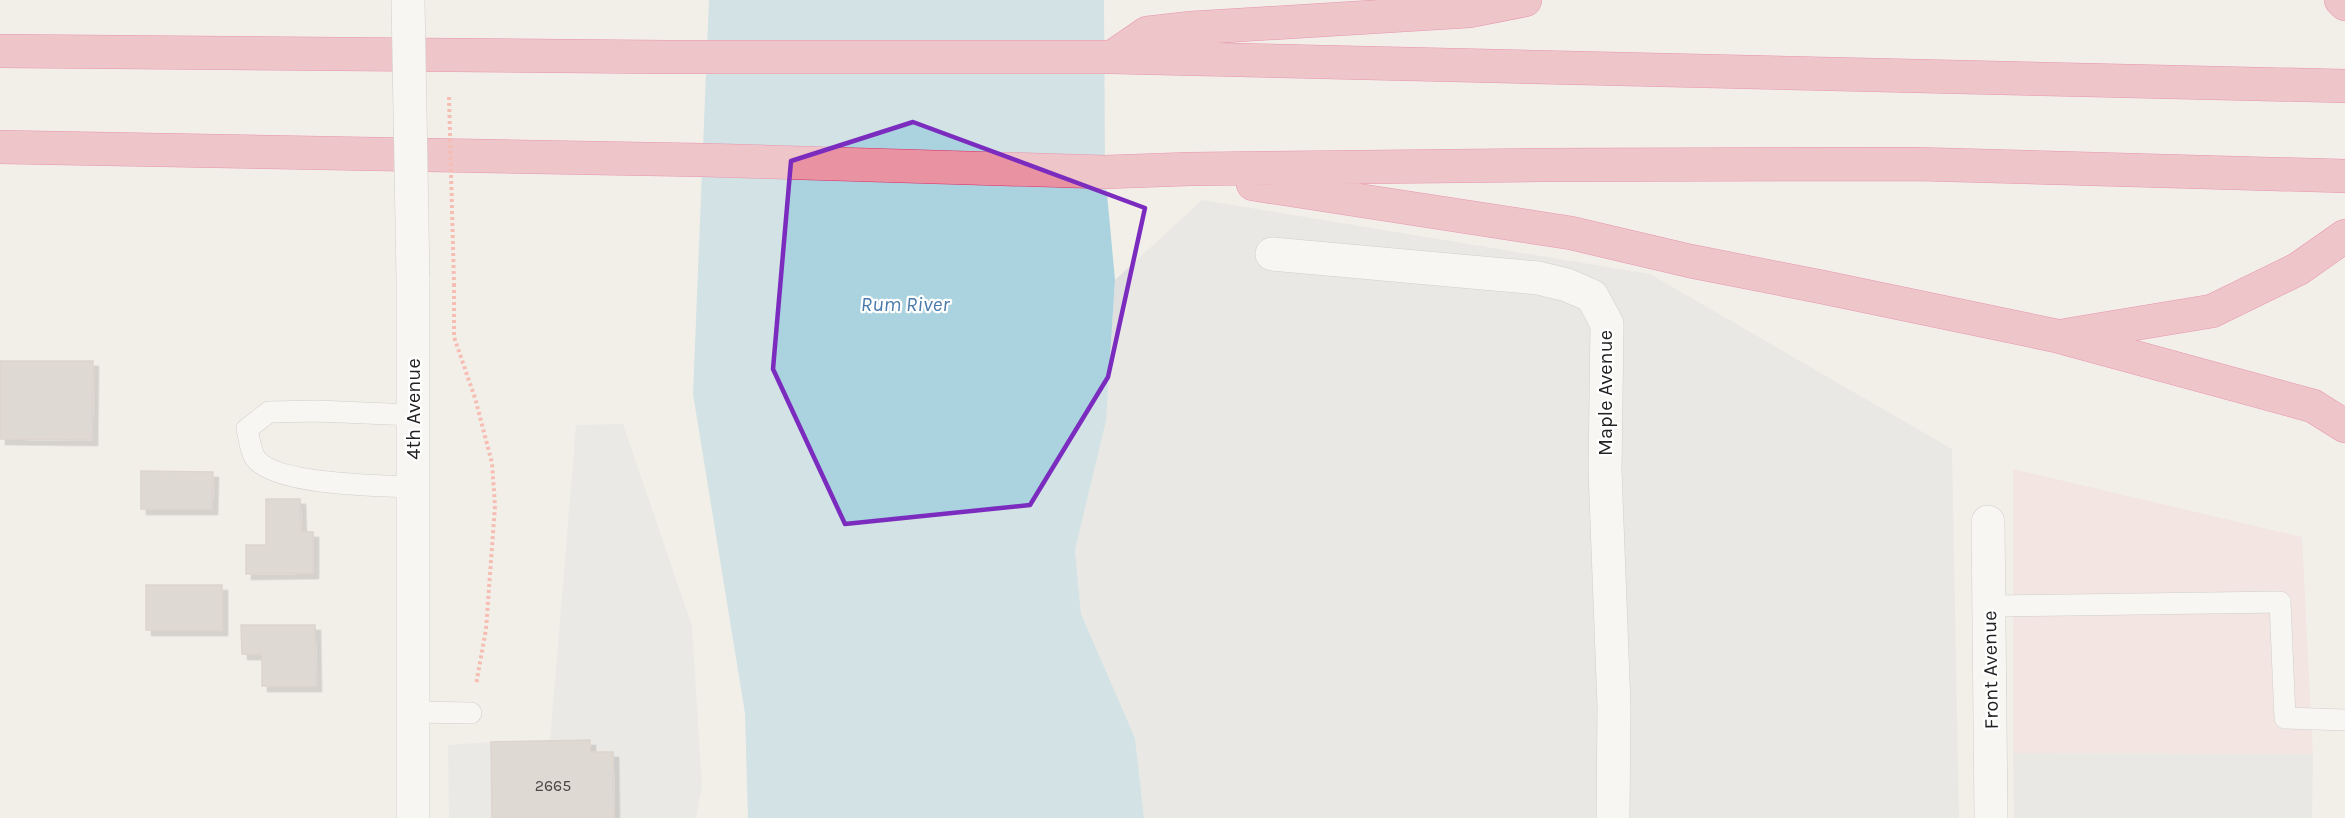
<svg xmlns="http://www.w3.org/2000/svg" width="2345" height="818" font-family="Karla,sans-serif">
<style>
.residential{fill:#e0dfdf}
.commercial{fill:#f2dad9}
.parking{fill:#e2e2e2}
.water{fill:#aad3df}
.building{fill:#c7bfb8;stroke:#c4b6ab;stroke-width:1.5;filter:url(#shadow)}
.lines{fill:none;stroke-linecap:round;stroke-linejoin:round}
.service-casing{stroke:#a9a9a9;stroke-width:22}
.minor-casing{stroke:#a9a9a9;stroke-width:34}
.tertiary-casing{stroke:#a9a9a9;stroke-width:34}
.motorway-casing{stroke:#dc2a67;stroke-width:34}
.path{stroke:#fa8072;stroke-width:4;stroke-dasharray:3 3;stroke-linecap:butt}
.service{stroke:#fff;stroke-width:21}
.minor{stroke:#fff;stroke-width:33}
.tertiary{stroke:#fff;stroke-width:33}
.motorway{stroke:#e892a2;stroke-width:33}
.tertiary-bridge-casing{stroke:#a9a9a9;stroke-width:34;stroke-linecap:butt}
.path-bridge{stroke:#fa8072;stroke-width:4;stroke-dasharray:3 3;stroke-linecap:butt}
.tertiary-bridge{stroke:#fff;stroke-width:33}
.marked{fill:none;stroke:#7b2cbf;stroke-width:4.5;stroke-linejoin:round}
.labels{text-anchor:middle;stroke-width:4.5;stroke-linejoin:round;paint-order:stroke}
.number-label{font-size:16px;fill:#4b4948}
.street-label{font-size:20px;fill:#222;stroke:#fff}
.water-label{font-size:21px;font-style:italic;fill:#4a7aab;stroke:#fff}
</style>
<defs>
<filter id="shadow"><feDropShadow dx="5.5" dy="5.5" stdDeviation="0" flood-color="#0004"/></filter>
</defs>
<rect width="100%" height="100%" fill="#f2efe9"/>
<path class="residential" d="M1202,200L1650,274L1952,449L1959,818H1144L1135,738L1081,614L1075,550L1106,421L1115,280Z
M2013,753L2313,754L2312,818H2014Z"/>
<path class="commercial" d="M2013,469L2302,537L2313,754L2013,753Z"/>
<path class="parking" d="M623,424L692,626L702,785L696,818H614L613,752H590L550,741L576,425Z
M491,742L492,818H449L448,745Z"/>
<path class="water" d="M709,0H1104L1105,172L1115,280L1106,421L1075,550L1081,614L1135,738L1144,818H748L745,713L693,394Z"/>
<path class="building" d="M0,361H93L92,440L0,439Z
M141,471L213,472L212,509H141Z
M266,499H300L301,532H313V573L246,574V545H266Z
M146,585H222V630H146Z
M241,625H315L316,686H262V654H242Z
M590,740V752H613L614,818H492L491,742Z"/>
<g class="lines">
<defs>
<path id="service" d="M413,415L317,411L269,412L247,429C249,437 250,448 254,456C269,485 382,486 413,487
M1990,606L2280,602L2285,718L2345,720
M413,712L471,713"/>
<path id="minor" d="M1272,254L1538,278L1567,285L1592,296L1607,324L1605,470L1614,706L1613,818
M1988,522L1991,818"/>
<path id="tertiary" d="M413,278V818"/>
<path id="motorway" d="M2341,0L2345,4
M0,51L668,57H1112L2345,86
M1112,57L1147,33L1191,28L1469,11L1525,0
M0,147L703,160L1105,172L1190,169L1537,165L1915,164L2345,176
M1253,184L1571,233L1690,261L1822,287L2057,336L2313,406L2345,426
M2067,335L2212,311L2298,269L2345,236"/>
</defs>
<use href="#service" class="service-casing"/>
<use href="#minor" class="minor-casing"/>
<use href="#tertiary" class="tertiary-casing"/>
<use href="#motorway" class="motorway-casing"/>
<path class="path" d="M454,284V337L475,398L492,463L495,506L486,629L476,685"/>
<use href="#service" class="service"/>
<use href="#minor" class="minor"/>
<use href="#tertiary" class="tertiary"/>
<use href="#motorway" class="motorway"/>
<defs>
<path id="tertiary-bridge" d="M408,0L413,278"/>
</defs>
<use href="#tertiary-bridge" class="tertiary-bridge-casing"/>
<path class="path-bridge" d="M449,97L454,284"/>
<use href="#tertiary-bridge" class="tertiary-bridge"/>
</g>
<path d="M0 0H2345V818H0ZM913,122L1145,208L1108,377L1030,505L845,524L773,369L791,161Z" fill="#f2efe9" fill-opacity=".55" fill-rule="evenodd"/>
<path class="marked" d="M913,122L1145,208L1108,377L1030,505L845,524L773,369L791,161Z"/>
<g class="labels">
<g class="number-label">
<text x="553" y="791">2665</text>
</g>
<g class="street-label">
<text transform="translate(1605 393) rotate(-90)" y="7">Maple Avenue</text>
<text transform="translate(413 409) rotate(-90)" y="7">4th Avenue</text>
<text transform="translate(1990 670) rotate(-91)" y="7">Front Avenue</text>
</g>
<g class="water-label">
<text x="905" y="311">Rum River</text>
</g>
</g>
</svg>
